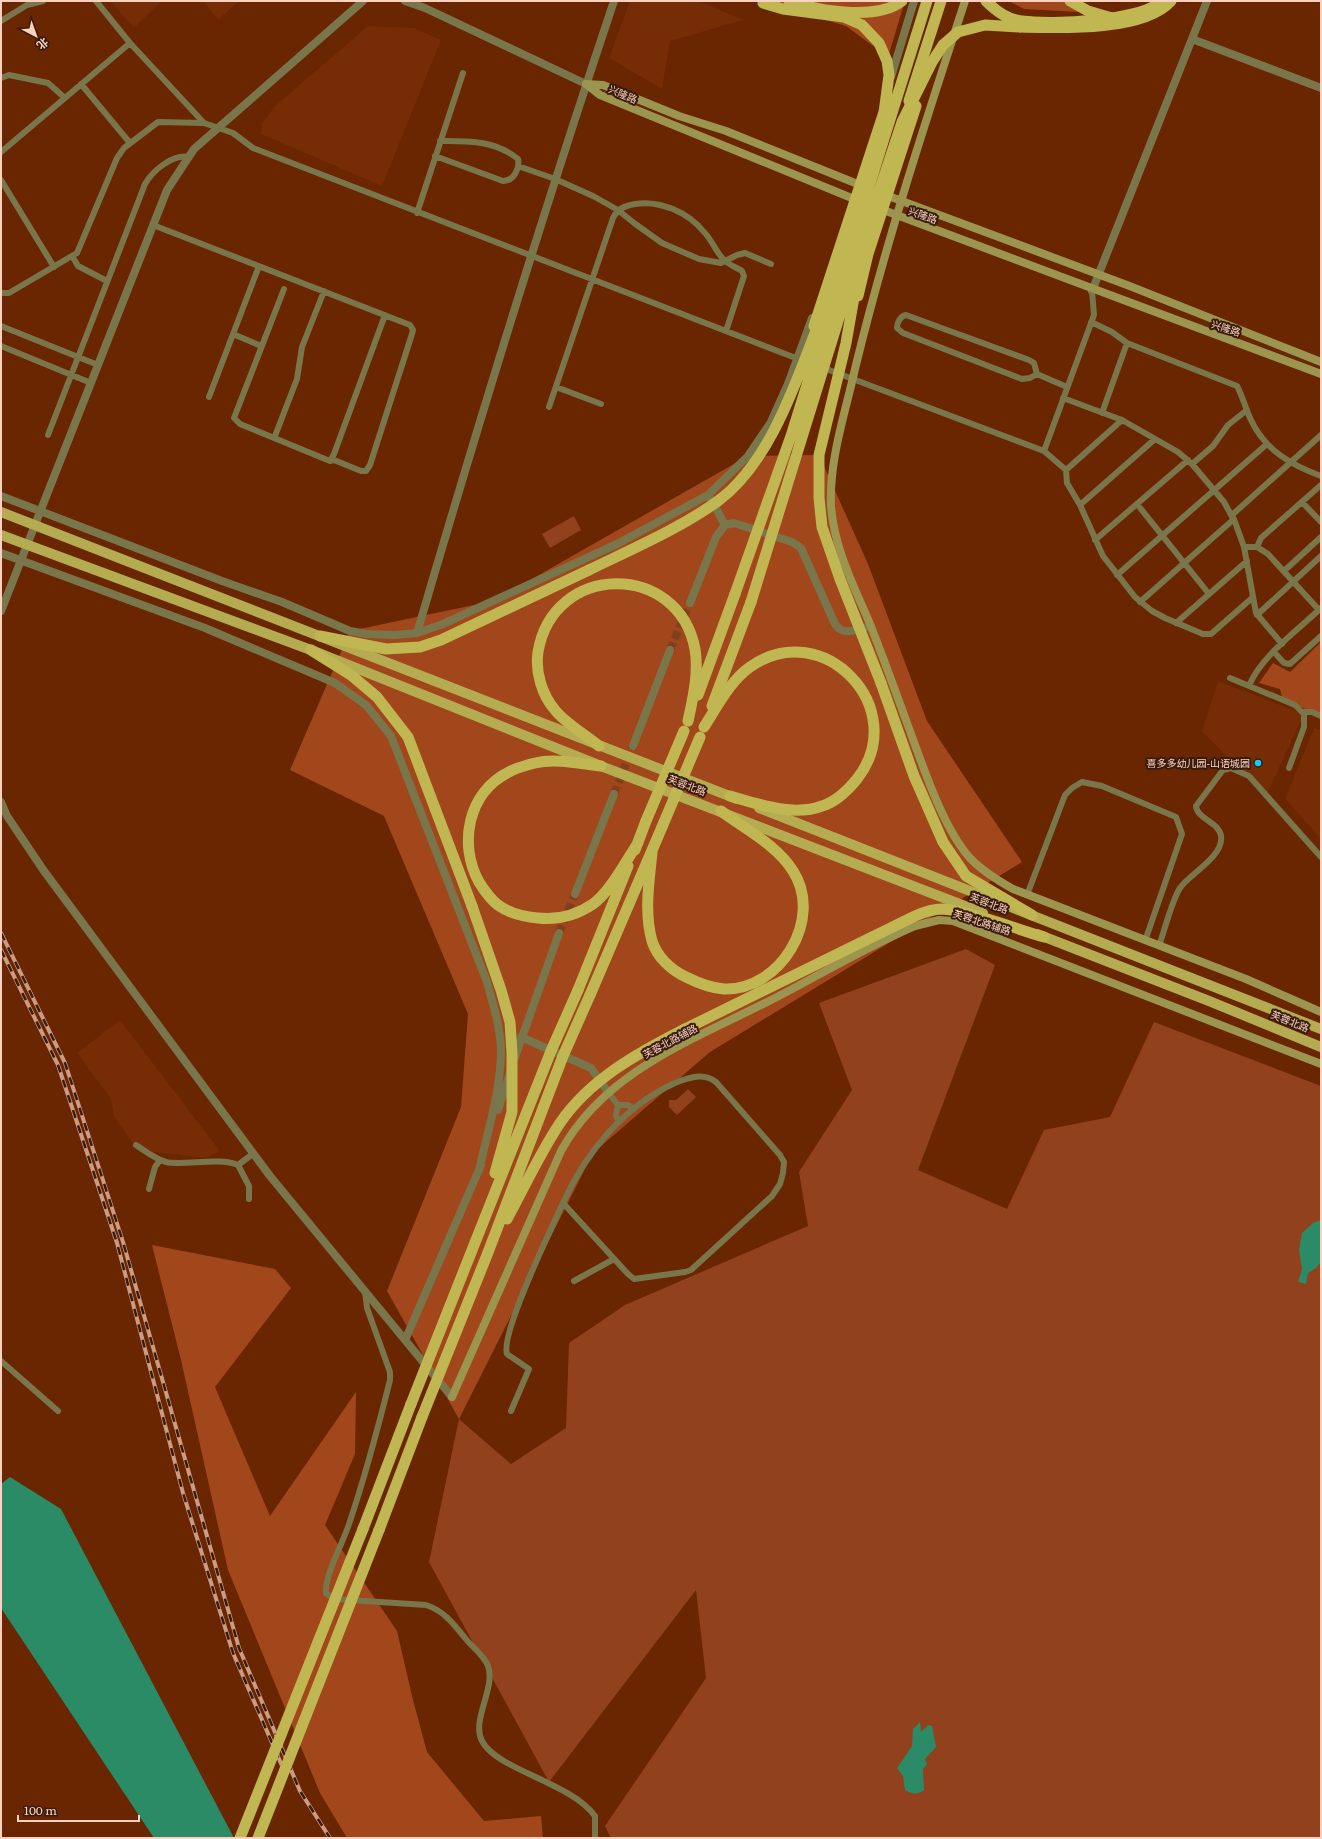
<svg xmlns="http://www.w3.org/2000/svg" width="1322" height="1839" font-family="Literata,'Noto Sans SC',serif">
<style>
.built{fill:#762c04}
.green{fill:#91421c}
.forest{fill:#a2471b}
.water{fill:#2a8b66}
.lines{fill:none;stroke-linecap:round;stroke-linejoin:round}
.tertiary-tunnel{stroke:#7f401e;stroke-width:8;stroke-dasharray:8 4;stroke-linecap:butt}
.minor{stroke:#7a764c;stroke-width:6}
.tertiary{stroke:#7a764c;stroke-width:8}
.secondary{stroke:#9b9550;stroke-width:8}
.primary{stroke:#b5ac52;stroke-width:10}
.trunk{stroke:#c0b652;stroke-width:11}
.rail-casing{stroke:#cc9b84;stroke-width:4}
.rail{stroke:#391b0e;stroke-width:2.5;stroke-dasharray:8;stroke-linecap:butt}
.trunk-bridge{stroke:#c0b652;stroke-width:11}
.poi-dot{fill:#12cafb;stroke:#391b0e;stroke-width:1.5}
.labels{text-anchor:middle;stroke-width:4;stroke-linejoin:round;paint-order:stroke}
.street-label{font-size:10px;fill:#fbd2c1;stroke:#391b0e}
.poi-label{font-size:10px;fill:#fbd2c1;stroke:#391b0e;text-anchor:end}
</style>
<rect width="100%" height="100%" fill="#692601"/>
<path class="built" d="M110,1H162L134,28Z
M203,1H239L218,20Z
M630,1H699L743,20L670,41L662,89L609,58Z
M368,26L414,28L441,40L382,186L261,134L262,123L275,106Z
M1218,681L1304,714L1266,796L1202,731Z
M1314,728L1321,730V839L1285,799Z
M120,1020L220,1151L206,1158L152,1152L132,1142L114,1117L111,1099L77,1053Z"/>
<path class="green" d="M574,516L581,530L550,548L542,534Z
M966,949L995,965L918,1170L1007,1209L1044,1130L1110,1117L1154,1022L1321,1086V1838H611L605,1826L706,1678L696,1590L549,1782L429,1562L459,1419L511,1464L566,1428L569,1343L625,1305L808,1226L799,1172L852,1090L819,1003Z
M688,1089L696,1097L677,1115L669,1107V1100H676Z"/>
<path class="forest" d="M760,1H905L888,57L846,26Z
M1009,1H1065L1081,12L1024,9Z
M819,455L868,564L927,721L1022,862L710,1052L593,1153L459,1419L387,1291L461,1107L468,1014L384,816L290,770L350,631L493,601L748,456Z
M1321,642V715L1307,710L1282,697L1280,689L1259,683L1273,663L1290,672Z
M152,1245L275,1269L291,1288L215,1387L270,1516L356,1392L355,1454L325,1525L397,1631L413,1700L427,1752L484,1821L541,1816L543,1838H347L320,1793L228,1570L181,1360Z"/>
<path class="water" d="M1321,1220V1262L1316,1268L1308,1273L1306,1284L1298,1282L1302,1269L1299,1250L1302,1233L1313,1223Z
M10,1477L61,1509L234,1838H154L1,1608V1484Z
M920,1722L921,1732L928,1725L932,1726L936,1747L925,1759L927,1764L923,1769L924,1790C918,1795 912,1794 905,1790L903,1776L897,1768L912,1746L913,1729Z"/>
<g class="lines">
<path class="tertiary-tunnel" d="M670,650L690,603
M614,794L633,746
M559,933L575,894"/>
<path class="minor" d="M96,1L130,43L204,123L233,133L253,148L801,360
M1,21L27,5L43,1
M1,78L9,75L48,83L65,98
M81,84L130,143
M1,152L130,43
M435,156L503,181C514,181 520,168 518,159C495,140 468,141 440,141
M518,166L555,179L593,196L618,210L634,223L662,243L699,259L721,263L737,255L745,253L771,264
M1,180L54,267
M417,213L463,73
M153,225L410,325L413,330L412,334L370,465L366,471H361L334,460L330,461L240,424L234,418L284,289
M72,256L78,266L107,281
M1,293H9L77,253L117,158L124,148L158,122L204,123
M906,315L1029,360L1034,363L1037,374L1030,378L1022,379L903,333L897,328C897,323 900,316 906,315Z
M1091,322L1112,332L1127,343L1237,386C1243,397 1246,410 1251,420C1265,450 1291,465 1321,476
M1,326L98,365
M233,334L261,346
M1,346L91,383
M821,367L1044,451L1066,470L1067,483L1080,505L1103,556L1135,597L1152,611L1165,618L1203,634H1211L1252,598
M1037,374L1067,387
M556,387L601,404
M209,397L259,266
M1063,398L1122,420L1178,452L1192,464L1224,502L1235,522L1244,547L1256,613L1282,644
M549,407L613,218C618,208 625,206 635,204C660,200 688,212 704,232C712,240 716,252 724,260C729,265 736,267 742,271L744,276L726,331
M1102,413L1127,343
M48,435L145,184C153,170 173,154 189,157
M275,436L297,379L302,347L324,291
M1044,451L1094,315L1092,291
M330,461L334,454L385,315
M1192,464L1213,446L1228,425L1247,410
M1066,470L1122,420
M1302,502L1321,522
M1137,504L1209,594
M1080,505L1155,439
M1232,515L1321,435
M1095,540L1188,460
M1244,547H1257L1268,554L1319,610
M1257,547L1261,538L1321,485
M1284,571L1321,537
M1117,575L1267,444
M1140,602L1234,519
M1257,615L1321,556
M1176,623L1247,561
M1274,652L1284,663L1290,664L1321,636
M1230,678L1295,705L1304,714V727L1289,768
M1249,686C1260,657 1299,629 1321,608
M1303,712H1312L1321,716
M1027,895L1065,795L1072,788L1082,782L1102,786L1176,817L1182,834L1145,941
M1159,946C1164,932 1172,900 1180,888C1189,874 1224,857 1221,836C1219,822 1197,819 1196,806L1223,770L1231,768L1249,776L1321,857
M608,1092L618,1105
M618,1105L616,1115L619,1122
M618,1105H628L634,1109
M136,1145C145,1151 155,1159 166,1162C184,1166 219,1157 238,1165L249,1186V1199
M238,1165L254,1153
M149,1189L155,1167L160,1160
M574,1281L614,1259
M365,1292L367,1308L390,1372V1380C378,1428 365,1477 349,1524C344,1541 324,1576 326,1593L334,1599L426,1605C444,1611 453,1623 465,1638C472,1647 484,1655 488,1666C496,1688 471,1720 482,1741C497,1770 570,1782 595,1816V1838
M1,1361L58,1411
M511,1411L529,1369L507,1354C500,1334 552,1227 563,1203C586,1152 624,1106 675,1083C688,1078 703,1072 716,1082L780,1155L784,1162L783,1173L780,1184L772,1196L691,1270L685,1272L634,1279L628,1274L563,1203"/>
<path class="tertiary" d="M405,1L425,8L586,84
M1192,39L1321,88
M891,77L914,1
M1092,291L1207,1
M1,496L222,581L282,602L350,631L367,634L395,635L417,633L443,624L617,544L708,495L748,456L771,422L788,384L812,318
M711,499L725,525
M1,553L205,628L335,683L366,705L391,736L487,982C493,1004 500,1026 501,1049C501,1090 488,1130 479,1170
M690,603L716,537L725,525L734,523L792,542L801,548L835,624C843,637 858,629 871,626
M1,611L167,190L194,149L363,1
M417,633C479,421 544,210 614,1
M633,746L670,650
M1,802L7,816L44,871L270,1176L452,1397
M575,894L614,794
M521,1037L591,1068L608,1092
M514,1060L559,933
M498,1110L510,1073
M406,1338L481,1165"/>
<path class="secondary" d="M965,1C925,123 885,245 855,369C845,414 829,460 831,506C834,548 854,586 870,624C883,657 895,690 907,723C922,763 942,827 970,858C982,871 997,880 1013,889L1246,979L1321,1012
M586,84L600,95L859,201
M586,84L603,85L679,116L726,131L865,187
M883,194L1127,285L1321,362
M878,208L1321,374
M452,1397L561,1151C606,1069 698,1038 777,997C823,973 868,946 915,926L939,920L953,921L1321,1064"/>
<path class="primary" d="M1,512L737,799
M1,535L311,650L601,766L983,913
M759,808L1321,1029
M1037,934L1209,1001L1321,1047"/>
<path class="trunk" d="M789,1C819,11 877,21 902,1
M1070,1L1088,11L1112,18
M1020,27C1058,28 1143,32 1171,1
M909,101L941,1
M320,636L386,649L420,647L441,640L589,570
M311,650L351,675L377,697L408,737L472,906
M881,683L914,776L943,842L966,876L1032,915
M698,695L735,594
M712,706L751,602
M704,727C717,707 730,681 750,667C823,615 912,709 857,779C848,790 836,802 822,806C793,817 758,804 730,796
M599,746C586,735 565,723 555,710C542,695 535,672 538,652C553,562 678,561 695,649C699,673 693,698 688,721
M601,766C581,764 556,758 535,763C527,765 516,768 509,772C468,792 458,844 479,882C484,890 490,899 498,905C509,913 525,917 538,918C557,920 577,915 593,904C610,892 626,861 638,843
M635,850L646,821
M652,853C649,882 644,912 652,941C657,957 671,970 686,977C698,983 710,988 724,989C780,991 824,919 793,871C777,845 745,829 721,811
M578,990L628,866
M590,995L662,827
M685,1029L915,916C924,912 933,909 942,909C971,911 1016,929 1044,937
M363,1529L411,1404
M379,1530L422,1417"/>
<defs>
<path id="rail" d="M1,933L65,1063L123,1242L239,1648L300,1791L330,1838
M1,950L58,1065L117,1243L183,1493L233,1653L286,1775"/>
</defs>
<use href="#rail" class="rail-casing"/>
<use href="#rail" class="rail"/>
<path class="trunk-bridge" d="M986,1C996,11 1008,20 1022,21C1053,25 1140,21 1162,1
M763,3L783,9L844,17L862,25L879,43L887,61L889,75L883,120
M856,286L846,343L819,455V498L822,527L840,579L881,683
M858,296L868,254L916,106
M814,326L884,112
M589,570C632,549 679,529 718,501C771,462 797,379 820,320
M735,594L792,433L927,1
M751,602L864,237L902,122L932,62L943,45L958,32L985,25L1020,27
M646,821L684,731
M662,827L700,737
M472,906L501,990L510,1022L512,1053V1112L495,1173
M507,1219C524,1188 540,1153 560,1123C590,1079 638,1053 685,1029
M411,1404L551,1051L578,990
M422,1417L487,1255L563,1056L590,995
M240,1838L363,1529
M258,1838L379,1530"/>
</g>
<circle class="poi-dot" cx="1258" cy="763" r="4"/>
<g class="labels">
<g class="street-label">
<text transform="translate(623 94) rotate(23)" y="4">兴隆路</text>
<text transform="translate(923 215) rotate(20)" y="4">兴隆路</text>
<text transform="translate(1226 328) rotate(18)" y="4">兴隆路</text>
<text transform="translate(687 785) rotate(21)" y="4">芙蓉北路</text>
<text transform="translate(989 903) rotate(21)" y="4">芙蓉北路</text>
<text transform="translate(982 922) rotate(18)" y="4">芙蓉北路辅路</text>
<text transform="translate(1290 1021) rotate(22)" y="4">芙蓉北路</text>
<text transform="translate(670 1041) rotate(-28)" y="4">芙蓉北路辅路</text>
</g>
<g class="poi-label">
<text x="1250" y="767">喜多多幼儿园-山语城园</text>
</g>
</g>
<rect width="1322" height="1839" fill="none" stroke="#fbd2c1" stroke-width="4"/>
<g transform="translate(36 36) rotate(139)" stroke="#391b0e" stroke-width="3" paint-order="stroke">
<path d="M0-3L7 15L0 10L-7 15Z" fill="#fbd2c1"/>
<text y="-6" font-size="11" font-weight="bold" text-anchor="middle" fill="#fbd2c1">北</text>
</g>
<path d="M18 1815v6h121v-6" fill="none" stroke="#fbd2c1" stroke-width="2"/>
<text x="24" y="1815" font-size="12" fill="#fbd2c1" stroke="#391b0e" stroke-width="3" paint-order="stroke">100 m</text>
</svg>
